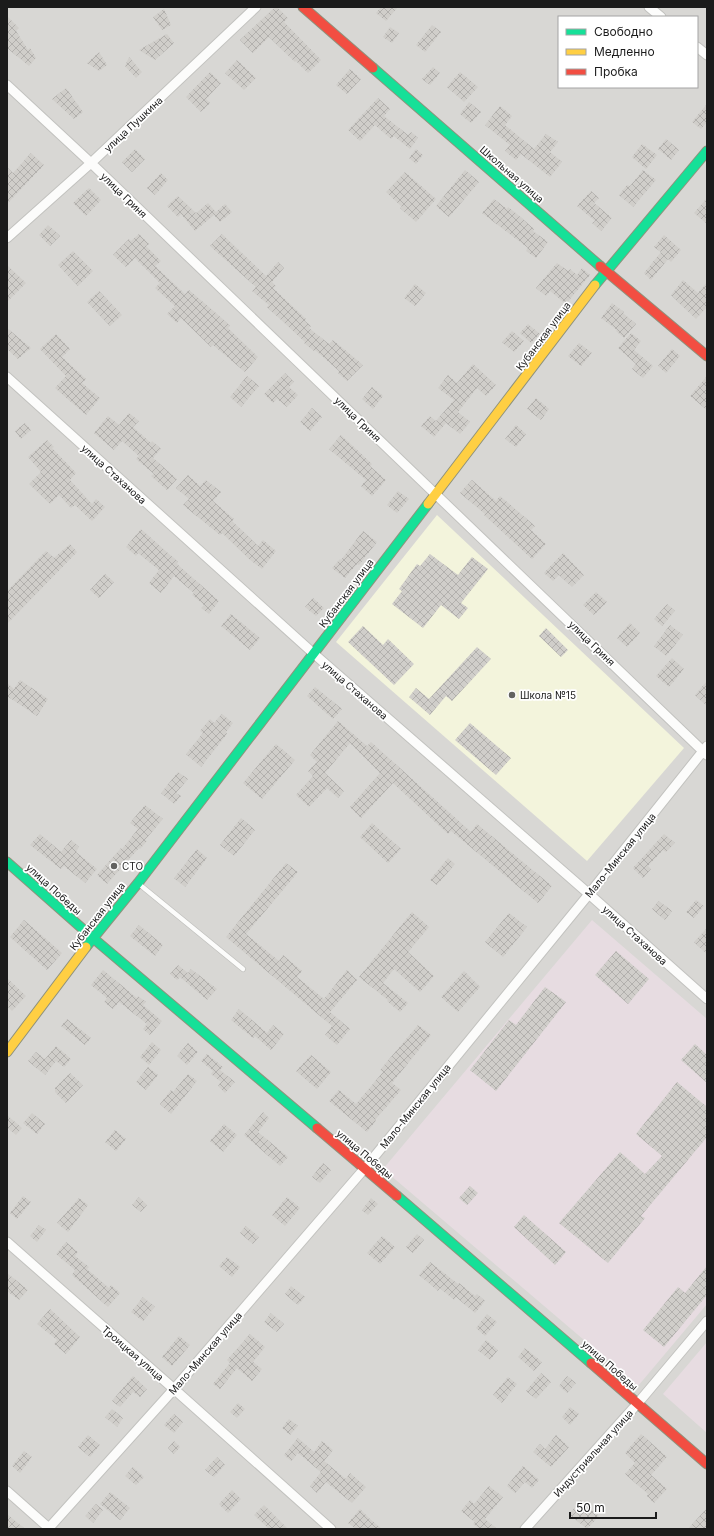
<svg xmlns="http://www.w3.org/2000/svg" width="714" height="1536" font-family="Inter,sans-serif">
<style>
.residential{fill:#d8d7d4;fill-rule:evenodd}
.industrial{fill:#e7dce1}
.education{fill:#f3f4dc}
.building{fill:url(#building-cross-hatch)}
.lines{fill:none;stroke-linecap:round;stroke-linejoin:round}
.lane-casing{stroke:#c2c2bf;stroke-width:6}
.street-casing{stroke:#c2c2bf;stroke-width:11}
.fast-casing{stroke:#8f927c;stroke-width:11}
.slow-casing{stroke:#8f927c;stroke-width:11}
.jam-casing{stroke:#8f927c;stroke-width:11}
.lane{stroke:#fcfcfb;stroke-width:4.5}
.street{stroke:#fcfcfb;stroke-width:9}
.fast{stroke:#16e098;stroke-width:9}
.slow{stroke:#ffcf43;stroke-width:9}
.jam{stroke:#f24e42;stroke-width:9}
.poi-dot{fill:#636361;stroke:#fff;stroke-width:1.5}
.labels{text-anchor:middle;stroke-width:3.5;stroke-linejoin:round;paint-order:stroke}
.street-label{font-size:10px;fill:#1b1b1b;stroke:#fff}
.poi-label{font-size:10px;fill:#1b1b1b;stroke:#fff;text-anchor:start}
</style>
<defs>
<pattern id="building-cross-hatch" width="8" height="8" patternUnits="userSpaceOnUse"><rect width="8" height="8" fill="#d0ceca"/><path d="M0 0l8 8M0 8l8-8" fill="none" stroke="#b2b0ad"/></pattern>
</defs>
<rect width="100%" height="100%" fill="#e9e8e3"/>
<path class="residential" d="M7,7H707V1529H7ZM559,17H697V87H559Z"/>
<path class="industrial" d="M592,920L707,1019V1304L638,1386L383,1169Z
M707,1342V1433L663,1394Z"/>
<path class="education" d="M437,515L684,748L587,861L336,642Z"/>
<path class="building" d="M275,7H277L288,18L284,22L321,60L308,73L296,61L295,62L269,37L253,53L240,40Z
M381,7H398L386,21L376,13Z
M164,9L171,25L162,30L153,17Z
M7,16L19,28L16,31L28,50L30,48L36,58L29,66L7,48Z
M432,25L441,32L425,52L416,45Z
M390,27L399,33L392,43L383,37Z
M167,34L174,43L155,60L139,50Z
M99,52L107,65L99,71L87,63Z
M129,57L142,72L136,78L125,66Z
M237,60L256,78L244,90L225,73Z
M433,67L440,73L430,85L422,79Z
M350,69L361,79L347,94L336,85Z
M210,72L221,83L206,99L210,103L201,112L186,97Z
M460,72L478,87L464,102L447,87Z
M66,88L83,112L74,119L52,99Z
M378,98L390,109L384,116L408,135L411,132L418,138L410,149L394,136L391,139L375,125L360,141L348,130Z
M469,102L481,112L471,123L460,114Z
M707,104V122L701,129L692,122Z
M500,106L512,116L505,125L534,149L546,134L558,142L550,152L562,162L550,177L521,154L516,160L505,151L510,145L485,125Z
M666,139L679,150L671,160L658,149Z
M642,144L657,155L646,169L632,157Z
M135,149L145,159L132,172L122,162Z
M416,149L423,155L416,164L409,158Z
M31,153L44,165L7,204V167L13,173Z
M465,170L479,182L449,217L436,206Z
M643,170L656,180L633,207L619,195L627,185L630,186Z
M405,172L436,199L416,222L400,208L402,207L386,192Z
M161,173L168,180L155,195L147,188Z
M89,188L101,200L86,216L73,203Z
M591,191L599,198L594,203L612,218L601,231L592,223L595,221L577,206Z
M178,196L196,213L208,203L216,212L225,204L232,212L220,222L214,215L195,231L181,214L178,217L167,206Z
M707,198V224L694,213Z
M494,199L507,209L508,207L517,214L534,229L533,231L548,242L536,258L526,251L528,248L482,213Z
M48,225L60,236L50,246L39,235Z
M139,234L149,244L146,246L161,261L155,266L185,294L189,290L216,313L230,326L228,328L258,357L245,372L213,345L211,347L181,318L177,323L167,314L175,306L155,288L160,283L135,258L126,267L113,255L129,239L131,241Z
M222,234L266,276L278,262L284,268L272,282L276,286L273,288L306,319L305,321L311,326L309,328L329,344L333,340L363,365L347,381L338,373L339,371L315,350L314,351L304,343L305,342L267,307L269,305L252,291L256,287L210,246Z
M664,235L681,250L671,262L668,259L651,280L644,273L661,252L654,247Z
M73,251L93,271L78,286L58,265Z
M557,263L568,271L570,269L577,275L582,268L590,275L566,304L550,291L546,296L536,288Z
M7,265L26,283L7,302Z
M683,280L698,293L707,282V307L696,319L671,295Z
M415,284L426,293L415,306L404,298Z
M99,291L122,315L110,326L87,302Z
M612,303L624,312L623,313L636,324L624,338L616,331L617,330L601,318Z
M528,324L540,334L531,343L520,333Z
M7,328L31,348L18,359L7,349Z
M512,331L524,341L514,352L502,342Z
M631,333L641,341L634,350L653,366L643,378L632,369L636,364L618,348Z
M56,334L70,349L62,357L86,379L82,383L100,398L86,415L55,388L66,376L40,349Z
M579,343L592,353L581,366L568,356Z
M672,349L680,356L666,373L658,366Z
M473,364L496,385L486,396L477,388L458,412L470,422L460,434L446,423L434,437L421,426L430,416L436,421L454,400L438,388L448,375L457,383Z
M285,373L294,382L289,387L298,395L287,407L277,399L273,403L264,394Z
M247,376L259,386L241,407L230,397Z
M707,376V410L690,396Z
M372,387L383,396L373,409L362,399Z
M536,398L549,409L541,420L527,409Z
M312,408L322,417L310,431L300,422Z
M129,413L139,421L133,427L151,443L152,441L161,449L153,458L177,479L167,490L151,476L154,474L136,459L139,456L122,441L114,450L94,433L108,416L119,425Z
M25,423L31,430L21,439L15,431Z
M516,425L526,434L516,447L505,439Z
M341,435L372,464L370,466L386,480L372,496L361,486L366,480L329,449Z
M47,440L54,447L52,448L76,473L70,480L92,504L96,499L105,507L92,521L75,505L71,508L59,495L50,504L29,484L41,472L28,457Z
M188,475L200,486L206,480L221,492L213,501L234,519L232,521L258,546L263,540L276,551L262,569L249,559L222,533L220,535L183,505L189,499L176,488Z
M472,480L496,501L500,496L535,526L531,530L546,544L532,559L484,515L485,514L460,493Z
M398,491L409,499L397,513L387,505Z
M141,529L178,562L177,564L219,601L209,614L201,608L204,605L192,595L194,593L174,576L161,593L149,583L159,570L138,553L136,556L126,547Z
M363,531L377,542L359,565L357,564L345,578L332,568L340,559L341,560Z
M70,544L77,552L7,624V591L46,551L54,558Z
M563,553L584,575L572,587L559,575L553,581L544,573Z
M430,554L458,575L472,557L488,569L461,603L468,608L459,619L441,605L423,628L392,604L402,591L399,589L417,564L420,566Z
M105,574L114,582L99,598L90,590Z
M596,592L607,602L594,615L583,605Z
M313,598L324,608L316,616L305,607Z
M667,604L675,611L662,626L654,619Z
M231,614L260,638L250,650L221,626Z
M630,623L640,633L627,647L617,638Z
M670,625L683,635L666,656L654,646Z
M363,626L383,645L388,639L414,664L394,685L348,642Z
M546,628L568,650L561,657L539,636Z
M477,647L491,659L452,701L446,696L430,715L409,697L416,688L429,699Z
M672,658L684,669L669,687L656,676Z
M20,680L48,699L37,716L7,696V683L14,689Z
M707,681V706L695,695Z
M315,687L342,709L333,719L307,696Z
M222,714L233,723L226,732L227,734L201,767L186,754L203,733L200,731L210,719L214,723Z
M338,721L367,746L371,742L471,832L477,824L552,886L538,903L451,831L448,834L393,783L361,818L350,807L380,773L350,743L325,773L344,791L338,798L327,788L309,807L296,795L313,776L308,771L317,762L310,755Z
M470,723L511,758L496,775L455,740Z
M276,744L295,760L262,799L243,783Z
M178,772L188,779L176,793L181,796L174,804L161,793Z
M145,805L163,819L145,840L147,841L140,849L139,848L107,884L97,875L121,848L122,849L138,829L130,823Z
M241,818L255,830L234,856L220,845Z
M372,823L401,849L388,863L360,837Z
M40,834L61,852L71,840L79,847L76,852L97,869L85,883L64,866L61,869L30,845Z
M664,834L675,843L666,852L663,850L648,866L651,869L643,878L633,868Z
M197,849L207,858L185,887L174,878Z
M448,858L455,864L437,885L430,880Z
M286,863L298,872L246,934L279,961L283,955L302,971L297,977L324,999L347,970L357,980L330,1012L350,1029L337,1045L325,1035L332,1026L226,937Z
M696,900L704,906L694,918L686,912Z
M659,901L672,911L665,920L652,909Z
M412,912L429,927L408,952L434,976L420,992L394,969L383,983L408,1003L400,1012L387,1001L388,1000L359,977Z
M509,913L527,927L503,957L485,942Z
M24,920L62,953L47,970L10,937Z
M139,925L163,945L155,956L130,936Z
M707,928V954L694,942Z
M616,951L649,979L628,1004L595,975Z
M178,965L188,973L191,969L217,989L207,1000L180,977L177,980L170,974Z
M103,970L137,998L138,996L146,1002L143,1005L162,1021L150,1035L143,1029L147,1024L119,1002L113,1009L104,1002L107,998L91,985Z
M464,971L480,987L458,1012L441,997Z
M7,978L26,996L12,1011L7,1006Z
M545,987L566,1002L496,1091L470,1070L509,1020L516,1025Z
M239,1009L267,1033L273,1025L284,1034L271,1050L255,1036L253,1038L231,1020Z
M67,1019L91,1038L85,1045L61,1026Z
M418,1025L431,1035L392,1083L401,1090L375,1120L376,1121L367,1132L329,1101L339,1090L356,1104L383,1072L380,1070Z
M152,1042L161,1050L149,1065L140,1057Z
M188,1043L198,1052L187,1065L177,1056Z
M695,1044L707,1055V1083L681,1060Z
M56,1046L71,1059L64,1067L56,1061L45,1075L28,1061L36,1052L45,1059Z
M207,1054L223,1067L220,1070L235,1082L225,1093L218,1086L221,1082L211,1074L213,1071L201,1061Z
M311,1055L331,1072L317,1089L296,1071Z
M148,1067L158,1075L146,1090L136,1082Z
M70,1073L83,1085L66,1103L55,1092V1088Z
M188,1074L197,1081L171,1114L160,1104L171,1090L173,1092Z
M677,1082L707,1107V1137L641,1216L645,1218L608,1263L559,1223L620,1152L645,1174L662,1156L636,1134Z
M263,1112L269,1118L258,1132L288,1157L280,1166L244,1135Z
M32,1113L45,1124L37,1134L23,1123Z
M7,1115L22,1128L16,1135L7,1127Z
M224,1124L237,1135L223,1152L210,1141Z
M115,1130L126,1139L116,1151L105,1142Z
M323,1163L331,1170L320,1183L312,1177Z
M470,1186L478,1193L467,1205L459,1198Z
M23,1196L31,1202L17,1219L10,1213Z
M139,1197L147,1205L141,1212L132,1205Z
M287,1197L300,1208L285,1226L272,1215Z
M79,1198L88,1205L68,1232L57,1223Z
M371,1198L378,1204L368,1215L362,1210Z
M524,1215L566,1252L555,1265L514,1227Z
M39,1225L46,1230L37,1242L30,1236Z
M246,1226L259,1237L253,1244L240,1233Z
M417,1234L424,1240L413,1253L406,1247Z
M382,1236L395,1247L380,1264L367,1253Z
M66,1242L78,1252L75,1256L89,1267L87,1269L109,1288L111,1285L120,1293L108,1307L72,1275L75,1270L56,1254Z
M227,1257L240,1267L232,1277L219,1266Z
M430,1262L458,1284L459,1283L475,1296L477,1294L485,1301L475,1313L456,1297L454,1300L440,1288L438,1291L419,1275Z
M707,1266V1295L664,1347L643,1330L678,1287L685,1293Z
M7,1273L28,1290L19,1300L7,1291Z
M291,1286L305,1297L298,1305L285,1294Z
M143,1297L155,1307L143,1321L131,1312Z
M50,1309L80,1337L66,1354L54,1344L57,1340L37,1324Z
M271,1313L284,1324L277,1332L264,1322Z
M487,1314L497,1322L485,1336L476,1328Z
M250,1334L265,1347L253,1362L262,1369L252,1381L237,1368L220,1389L213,1384L230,1363L227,1360Z
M179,1336L190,1345L172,1366L162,1357Z
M486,1340L498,1350L490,1360L478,1350Z
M525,1348L542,1362L534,1371L518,1357Z
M541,1373L551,1382L536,1399L526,1391Z
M133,1376L147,1389L140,1397L133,1392L120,1407L112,1401Z
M567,1376L576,1383L567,1393L559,1386Z
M508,1377L517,1384L502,1403L493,1395Z
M238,1403L245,1409L237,1418L230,1412Z
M570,1407L579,1414L570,1425L562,1417Z
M112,1409L123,1418L117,1427L105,1417Z
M174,1414L183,1422L174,1433L164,1425Z
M289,1419L298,1426L290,1435L282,1428Z
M641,1434L667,1457L651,1475L667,1489L654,1503L647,1496L648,1494L625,1474L635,1463L625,1453Z
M88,1435L100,1445L90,1457L78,1447Z
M556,1435L569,1447L551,1467L533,1452L540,1444L545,1449Z
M298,1438L314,1452L322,1441L333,1450L324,1461L346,1479L350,1473L366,1487L352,1503L326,1482L317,1493L310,1486L321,1472L298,1453L291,1461L284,1455Z
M174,1441L180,1447L174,1454L168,1448Z
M24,1451L32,1457L20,1473L12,1466Z
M217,1457L225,1465L214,1477L205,1470Z
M523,1466L539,1480L532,1488L525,1482L515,1493L507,1486Z
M133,1467L144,1477L136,1485L125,1476Z
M489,1486L503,1497L485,1519L497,1529H480L473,1524L475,1522L461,1511L470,1500L474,1504Z
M232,1490L241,1499L228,1513L219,1504Z
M110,1492L130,1508L120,1520L100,1504Z
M581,1500L599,1516L587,1529L569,1514Z
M96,1504L103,1510L93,1523L85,1516Z
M264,1505L288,1529H269L254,1515Z
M707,1508V1529H688Z
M360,1509L370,1519L382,1529H356L348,1523Z
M7,1514L25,1529H7Z"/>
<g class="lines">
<defs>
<path id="lane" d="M139,884L243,969"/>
<path id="street" d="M649,7L661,17
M697,47L707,55
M7,85L91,163L707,755
M7,238L91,163L256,7
M7,377L313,653L589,894L707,999
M7,1242L174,1389L331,1529
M7,1491L50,1529
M48,1529L174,1389L365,1168L589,894L707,746
M525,1529L638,1403L707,1321"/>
<path id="fast" d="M373,68L600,266
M595,285L707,151
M7,862L93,938L317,1128
M86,947L138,883L428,504
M397,1196L591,1363"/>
<path id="slow" d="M428,504L595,285
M7,1052L86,947"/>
<path id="jam" d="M303,7L373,68
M600,266L707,356
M317,1128L397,1196
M591,1363L707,1464"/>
</defs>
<use href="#lane" class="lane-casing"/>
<use href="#street" class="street-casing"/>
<use href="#fast" class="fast-casing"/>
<use href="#slow" class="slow-casing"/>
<use href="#jam" class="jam-casing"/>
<use href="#lane" class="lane"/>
<use href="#street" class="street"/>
<use href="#fast" class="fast"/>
<use href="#slow" class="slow"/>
<use href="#jam" class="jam"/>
</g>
<g class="poi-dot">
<circle cx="512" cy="695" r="4"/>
<circle cx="114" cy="866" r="4"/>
</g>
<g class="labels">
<g class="street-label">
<text transform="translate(133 124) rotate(-43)" y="4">улица Пушкина</text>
<text transform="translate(512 174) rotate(41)" y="4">Школьная улица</text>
<text transform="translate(124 195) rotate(44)" y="4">улица Гриня</text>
<text transform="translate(543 336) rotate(-53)" y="4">Кубанская улица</text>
<text transform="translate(358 419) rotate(44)" y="4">улица Гриня</text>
<text transform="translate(114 474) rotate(42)" y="4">улица Стаханова</text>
<text transform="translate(346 593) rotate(-53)" y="4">Кубанская улица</text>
<text transform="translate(592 643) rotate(44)" y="4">улица Гриня</text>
<text transform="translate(355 690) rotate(41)" y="4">улица Стаханова</text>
<text transform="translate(620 855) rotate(-51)" y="4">Мало-Минская улица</text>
<text transform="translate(54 889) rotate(42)" y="4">улица Победы</text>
<text transform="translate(97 916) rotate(-52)" y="4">Кубанская улица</text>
<text transform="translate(635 935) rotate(42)" y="4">улица Стаханова</text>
<text transform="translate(415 1106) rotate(-51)" y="4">Мало-Минская улица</text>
<text transform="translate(365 1154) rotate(40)" y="4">улица Победы</text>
<text transform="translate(133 1353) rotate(41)" y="4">Троицкая улица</text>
<text transform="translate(205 1353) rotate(-49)" y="4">Мало-Минская улица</text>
<text transform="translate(610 1365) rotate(41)" y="4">улица Победы</text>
<text transform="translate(593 1453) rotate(-48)" y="4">Индустриальная улица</text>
</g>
<g class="poi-label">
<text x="520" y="699">Школа №15</text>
<text x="122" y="870">СТО</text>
</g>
</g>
<rect width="714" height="1536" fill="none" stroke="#1b1b1b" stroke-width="16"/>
<rect x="558" y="16" width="140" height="72" fill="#ffffff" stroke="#a4a4a4"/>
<rect x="566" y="29" width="20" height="6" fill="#16e098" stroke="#a4a4a4"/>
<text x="594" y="36" font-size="12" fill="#1b1b1b">Свободно</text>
<rect x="566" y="49" width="20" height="6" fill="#ffcf43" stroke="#a4a4a4"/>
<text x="594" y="56" font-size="12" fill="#1b1b1b">Медленно</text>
<rect x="566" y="69" width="20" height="6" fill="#f24e42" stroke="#a4a4a4"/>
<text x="594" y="76" font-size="12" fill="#1b1b1b">Пробка</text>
<path d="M570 1512v6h86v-6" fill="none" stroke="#1b1b1b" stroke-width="2"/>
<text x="576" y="1512" font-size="12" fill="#1b1b1b" stroke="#ffffff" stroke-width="3" paint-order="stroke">50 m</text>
</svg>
